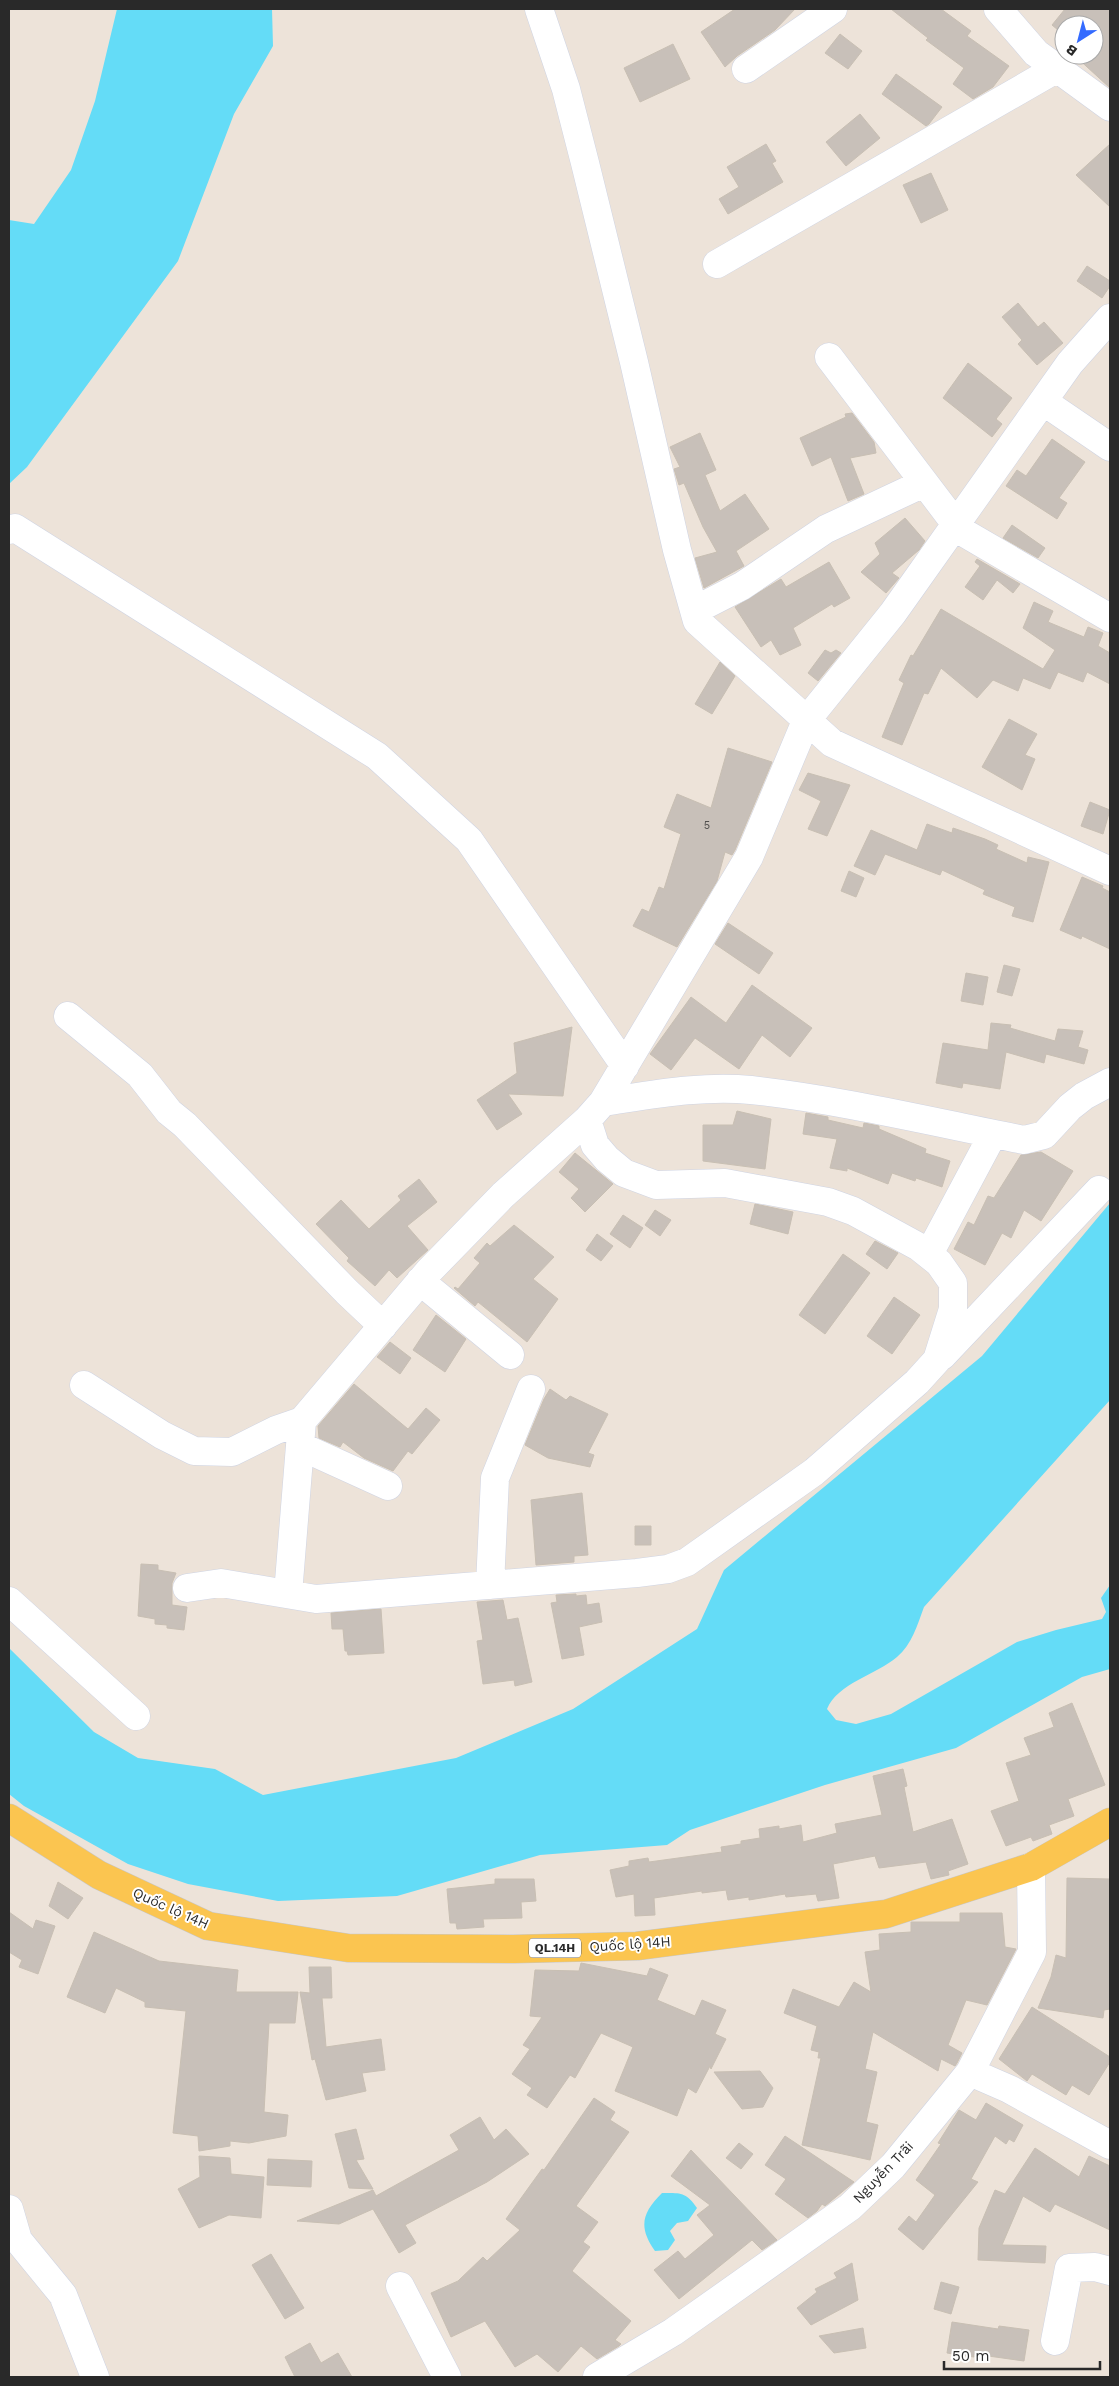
<svg xmlns="http://www.w3.org/2000/svg" width="1119" height="2386" font-family="'Work Sans',sans-serif">
<style>
.water{fill:#64dcf7}
.building{fill:#c8c0b9;stroke:#c8bfb3}
.lines{fill:none;stroke-linecap:round;stroke-linejoin:round}
.minor-casing{stroke:#cfd4e3;stroke-width:29}
.major-casing{stroke:#c7c7c7;stroke-width:29}
.minor{stroke:#fff;stroke-width:28}
.major{stroke:#fbc550;stroke-width:28}
.labels{text-anchor:middle;stroke-width:4;stroke-linejoin:round;paint-order:stroke}
.number-label{font-size:11px;fill:#514f4d}
.shield{fill:#fff;stroke:#696969;stroke-width:1}
.shield-label{font-size:12px;font-weight:bold;fill:#292929}
.street-label{font-size:14px;fill:#292929;stroke:#fff}
</style>
<rect width="100%" height="100%" fill="#ede3d9"/>
<path class="water" d="M117,9H272L273,46L234,114L178,261L27,467L9,484V220L34,224L71,170L95,101Z
M1110,1203V1400L924,1607C917,1626 912,1644 897,1657C876,1675 838,1683 827,1709L836,1720L856,1724L891,1714L1017,1642L1056,1630L1102,1619L1106,1612L1101,1598L1110,1585V1669L1082,1677L956,1748L825,1785L690,1830L667,1845L540,1855L397,1896L278,1901L188,1884L128,1864L24,1806L9,1794V1648L94,1732L138,1758L215,1769L263,1795L456,1758L573,1709L697,1629L724,1570L982,1356Z
M662,2193C681,2193 686,2192 697,2208L688,2221L677,2223L670,2231L675,2240L668,2250L655,2251C638,2227 642,2213 662,2193Z"/>
<path class="building" d="M735,9H795L775,30L737,56L725,67L701,32Z
M891,9H941L971,31L967,36L1009,66L993,87L973,99L953,84L964,68L926,40L928,38Z
M1065,9H1110V88L1074,55H1094V25H1064V35L1052,25Z
M840,34L862,51L848,69L825,53Z
M673,44L690,79L640,102L624,68Z
M896,74L942,107L929,124L926,126L882,94Z
M860,114L880,138L846,166L826,142Z
M766,144L776,161L772,163L783,182L728,214L719,199L739,187L727,167Z
M1110,144V207L1076,175Z
M931,173L948,210L921,223L903,185Z
M1087,266L1110,281V286L1102,298L1077,281Z
M1018,303L1038,327L1044,322L1063,343L1037,365L1018,344L1022,340L1002,317Z
M968,363L1012,398L996,419L1002,424L992,437L943,398Z
M852,413L874,442L876,453L850,458L864,494L848,501L831,457L812,466L800,438L846,417L845,414Z
M700,433L716,470L705,475L720,511L745,494L769,529L736,551L744,566L704,588L695,558L717,552L703,527L684,483L679,485L674,469L680,467L670,447Z
M1052,439L1085,462L1059,498L1067,503L1057,519L1006,486L1017,470L1026,476Z
M905,518L925,541L919,550L892,573L899,578L886,593L861,572L880,554L875,543Z
M1012,525L1045,548L1038,558L1003,538Z
M977,559L1020,584L1013,593L997,580L983,600L965,587L980,566L975,562Z
M829,562L850,598L834,607L832,604L793,628L801,645L780,655L771,640L761,647L735,607L781,579L786,587Z
M1034,602L1053,611L1048,622L1084,637L1088,627L1103,633L1098,646L1110,653V684L1087,672L1083,682L1058,672L1050,689L1023,678L1018,691L993,680L977,698L941,668L928,694L924,693L902,745L882,737L904,683L899,680L911,655L913,656L941,609L1043,669L1055,650L1023,628Z
M825,650L831,653L836,650L841,653L818,681L808,673Z
M720,662L735,676L712,714L695,704Z
M1009,719L1037,734L1025,755L1035,759L1022,790L982,767Z
M728,748L772,762L735,850L732,855L725,852L717,881L677,947L633,926L642,909L649,912L659,887L664,889L681,834L664,827L677,794L711,808Z
M808,773L850,785L827,836L808,829L821,801L799,790Z
M1090,802L1110,810L1103,834L1081,826Z
M927,824L952,833L953,828L985,839L998,845L996,849L1027,863L1028,857L1049,862L1033,922L1012,916L1015,907L983,894L985,890L942,870L940,875L885,854L875,875L854,866L871,830L917,850Z
M849,871L864,878L856,897L841,891Z
M1082,877L1103,886L1102,888L1110,892V949L1082,936L1081,939L1060,930Z
M728,923L773,953L759,974L715,944Z
M1004,965L1020,969L1012,996L997,992Z
M966,973L988,977L983,1005L961,1001Z
M752,985L812,1028L790,1057L762,1035L739,1069L695,1038L671,1070L650,1054L691,997L726,1023Z
M991,1023L1011,1025L1010,1028L1055,1041L1058,1029L1083,1031L1078,1047L1088,1050L1084,1064L1046,1054L1044,1063L1006,1052L1000,1089L963,1083L962,1088L936,1083L943,1043L988,1050Z
M572,1027L563,1096L508,1094L522,1114L497,1130L477,1100L517,1073L514,1043Z
M737,1111L771,1119L765,1169L703,1161V1125H733Z
M806,1113L828,1117V1120L863,1128L864,1123L879,1126V1129L926,1149L925,1153L950,1161L942,1187L916,1178L915,1181L892,1173L888,1184L847,1168V1171L830,1168L837,1139L803,1134Z
M1041,1152L1073,1171L1041,1221L1024,1210L1011,1238L1002,1233L985,1265L954,1249L968,1222L974,1225L988,1196L994,1198L1021,1155Z
M575,1153L613,1184L585,1212L571,1198L579,1189L559,1172Z
M419,1179L437,1202L407,1226L428,1250L397,1278L389,1270L375,1286L347,1261L349,1258L316,1224L341,1200L369,1229L401,1200L398,1196Z
M755,1204L793,1212L788,1234L750,1224Z
M655,1210L671,1220L660,1236L645,1225Z
M623,1215L643,1228L630,1248L610,1234Z
M514,1225L554,1257L533,1279L558,1299L527,1342L478,1302L475,1306L454,1288L455,1287L458,1289L480,1263L474,1258L487,1243L490,1246Z
M597,1234L613,1246L601,1261L586,1250Z
M875,1241L898,1253L887,1269L866,1254Z
M843,1254L870,1273L825,1334L799,1315Z
M894,1297L920,1315L892,1354L867,1336Z
M436,1315L466,1339L445,1372L413,1350Z
M390,1342L411,1358L400,1374L377,1357Z
M354,1384L408,1429L426,1408L440,1420L412,1454L408,1451L393,1471L364,1458L343,1442L340,1447L319,1438L318,1426Z
M550,1389L566,1400L570,1396L608,1414L588,1453L594,1455L590,1467L548,1458L525,1445L544,1399Z
M582,1493L588,1555L574,1556V1562L536,1565L531,1500Z
M635,1526H651V1545H635Z
M141,1564L158,1565V1570L176,1573L172,1583V1605L187,1607L184,1630L167,1628V1625L155,1624V1619L138,1616Z
M576,1594V1596L586,1595L587,1605L599,1603L602,1622L579,1627L584,1655L562,1659L551,1603L557,1602L556,1595Z
M503,1600L507,1620L518,1618L532,1682L515,1686L514,1680L483,1684L477,1641L483,1640L477,1602Z
M381,1609L384,1653L348,1655L347,1651H345L343,1629H332L331,1613Z
M1072,1703L1105,1785L1068,1799L1074,1816L1049,1825L1052,1834L1033,1841L1031,1837L1006,1846L991,1811L1019,1801L1006,1763L1031,1755L1024,1738L1054,1727L1049,1713Z
M903,1769L907,1786L904,1787L913,1832L952,1819L968,1864L948,1871L949,1875L931,1879L926,1862L879,1868L875,1856L833,1864L839,1898L818,1901L816,1894L786,1897L785,1894L749,1900V1897L728,1900L726,1890L702,1893V1891L654,1898L655,1915L635,1916L634,1894L616,1897L610,1870L629,1866V1861L648,1858L649,1862L722,1852L721,1847L741,1844V1841L760,1838L759,1829L779,1826V1829L801,1825L803,1842L837,1833L835,1824L882,1815L873,1776Z
M1067,1878L1110,1879V2009L1104,2010L1103,2018L1038,2008L1051,1977L1056,1955L1066,1958Z
M495,1879H534L536,1901L521,1902L522,1918L483,1919L484,1927L457,1929L456,1923H450L447,1889L495,1884Z
M58,1882L83,1898L68,1919L49,1906Z
M9,1912L33,1929L36,1920L55,1926L38,1974L19,1967L22,1960L9,1952Z
M960,1913H1002L1005,1947L1016,1949L987,2005L966,2000L948,2045L962,2053L957,2063L955,2066L941,2059L938,2071L873,2032L865,2069L877,2072L866,2122L878,2125L870,2160L802,2145L821,2058H818L819,2052L811,2050L817,2026L784,2013L793,1989L839,2007L854,1982L871,1992L865,1952L880,1950L879,1934L911,1932V1922H960Z
M94,1932L159,1961L238,1970L236,1992H298L295,2023H269L264,2112L288,2115L286,2136L249,2143L230,2141V2146L199,2151L198,2136L173,2133L186,2011L145,2007V2002L116,1988L105,2013L67,1997Z
M581,1963L647,1976L650,1968L668,1975L657,2000L695,2016L702,2000L726,2010L715,2034L726,2039L711,2069L710,2066L696,2093L688,2088L677,2116L615,2091L633,2047L601,2033L575,2078L570,2075L547,2108L527,2095L532,2088L512,2074L530,2049L523,2045L542,2017L530,2016L535,1970L579,1971Z
M309,1967H331L332,1998H322L326,2047L381,2039L385,2070L362,2073L366,2091L326,2100L315,2059L312,2060L300,1992L310,1993Z
M1032,2007L1110,2057V2062L1089,2095L1072,2085L1066,2095L1032,2074L1027,2081L999,2059Z
M760,2071L773,2088L763,2107L742,2109L714,2072Z
M594,2098L615,2112L610,2120L629,2132L576,2206L598,2222L583,2242L590,2247L572,2271L631,2321L615,2340L621,2344L619,2346L597,2359L581,2346L558,2372L537,2354L515,2367L485,2321L451,2337L431,2293L458,2281L483,2257L487,2261L520,2230L506,2219L542,2169L544,2170Z
M986,2103L1023,2125L1014,2142L1009,2139L1006,2144L995,2136L971,2179L978,2182L923,2250L898,2229L909,2216L916,2222L935,2195L916,2180L941,2144L938,2143L959,2110L976,2120Z
M480,2117L494,2140L506,2129L529,2154L487,2182L405,2225L416,2243L399,2253L373,2209L339,2224L297,2221L373,2190L376,2196L459,2150L450,2135Z
M356,2129L364,2159L356,2160L373,2189L349,2188L335,2134Z
M785,2136L854,2182L825,2206L822,2204L817,2211L808,2218L775,2194L786,2179L765,2165Z
M739,2143L753,2154L741,2169L726,2158Z
M1035,2148L1079,2177L1089,2156L1110,2166V2230L1055,2204L1050,2212L1023,2196L1002,2245L1046,2246L1045,2263L978,2260L979,2228L995,2190L1005,2194Z
M691,2150L777,2240L762,2250L752,2240L679,2299L654,2270L678,2251L685,2259L714,2235L697,2215L710,2205L671,2176Z
M199,2156L230,2158L231,2174L264,2177L261,2218L229,2215L199,2228L178,2189L200,2177Z
M268,2159L312,2161L311,2187L267,2185Z
M271,2254L304,2308L285,2319L252,2265Z
M852,2263L858,2300L811,2325L797,2308L817,2292L815,2289L837,2278L834,2273Z
M941,2282L959,2287L951,2314L934,2309Z
M952,2322L998,2329L999,2326L1029,2330L1024,2361L974,2354V2357L947,2353Z
M863,2328L866,2348L834,2353L819,2336Z
M310,2343L321,2363L338,2353L352,2377H295L285,2357Z"/>
<g class="lines">
<defs>
<path id="minor" d="M539,9L566,89L585,163L634,362L677,550L697,621L832,743L1110,871
M998,9L1036,53L1110,107
M746,69L833,9
M717,264L1056,69
M829,357L961,531L1110,618
M1044,402L1110,447
M9,530L15,528L377,756L469,840L625,1066
M697,616L701,607L742,586L826,529L924,483
M68,1016L140,1075L169,1112L185,1125L347,1292L383,1326
M603,1102C651,1095 702,1085 751,1090C842,1100 933,1122 1024,1140L1044,1135L1070,1107L1084,1096L1110,1082
M929,1254L993,1134
M420,1281L510,1355
M942,1356L1099,1190
M84,1385L162,1435L194,1451L232,1452L276,1430L302,1421L429,1271L503,1195L587,1120L603,1102L749,857L806,721L893,613L1070,363L1110,318
M300,1446L388,1486
M490,1585L495,1478L531,1389
M187,1588L221,1583L316,1599L637,1573L668,1569L687,1562L814,1472L917,1382L937,1360L953,1309V1283L939,1263L919,1247L853,1211L828,1202L725,1183L656,1185L624,1173L607,1159L595,1145L587,1120
M288,1594L302,1421
M9,1601L136,1716
M970,2072L1009,2089L1110,2145
M9,2209L18,2240L63,2295L95,2377
M400,2286L447,2377
M1055,2341L1069,2268L1095,2267L1110,2271
M597,2377L673,2332L850,2207L893,2166L970,2072L1032,1952L1031,1867"/>
<path id="major" d="M9,1818L99,1875L208,1926L348,1948L514,1949L637,1946L886,1914L1031,1867L1110,1822"/>
</defs>
<use href="#minor" class="minor-casing"/>
<use href="#major" class="major-casing"/>
<use href="#minor" class="minor"/>
<use href="#major" class="major"/>
</g>
<g class="labels">
<g class="number-label">
<text x="707" y="829">5</text>
</g>
<rect class="shield" x="529" y="1938.5" width="52" height="19" rx="4"/>
<g class="shield-label">
<text x="555" y="1952">QL.14H</text>
</g>
<g class="street-label">
<text transform="translate(171 1908) rotate(24)" y="5">Quốc lộ 14H</text>
<text transform="translate(630 1944) rotate(-4)" y="5">Quốc lộ 14H</text>
<text transform="translate(883 2172) rotate(-46)" y="5">Nguyễn Trãi</text>
</g>
</g>
<rect width="1119" height="2386" fill="none" stroke="#292929" stroke-width="20"/>
<g transform="translate(1079 40) rotate(216)"><circle r="24" fill="#ffffff" stroke="#a9a9a9"/>
<path d="M0-4L9 19L0 12L-9 19Z" fill="#346bff"/>
<text y="-8" font-size="14" font-weight="bold" text-anchor="middle" fill="#292929">B</text>
</g>
<path d="M944 2361v8h156v-8" fill="none" stroke="#292929" stroke-width="2.5"/>
<text x="952" y="2361" font-size="15" fill="#292929" stroke="#ffffff" stroke-width="4" paint-order="stroke">50 m</text>
</svg>
